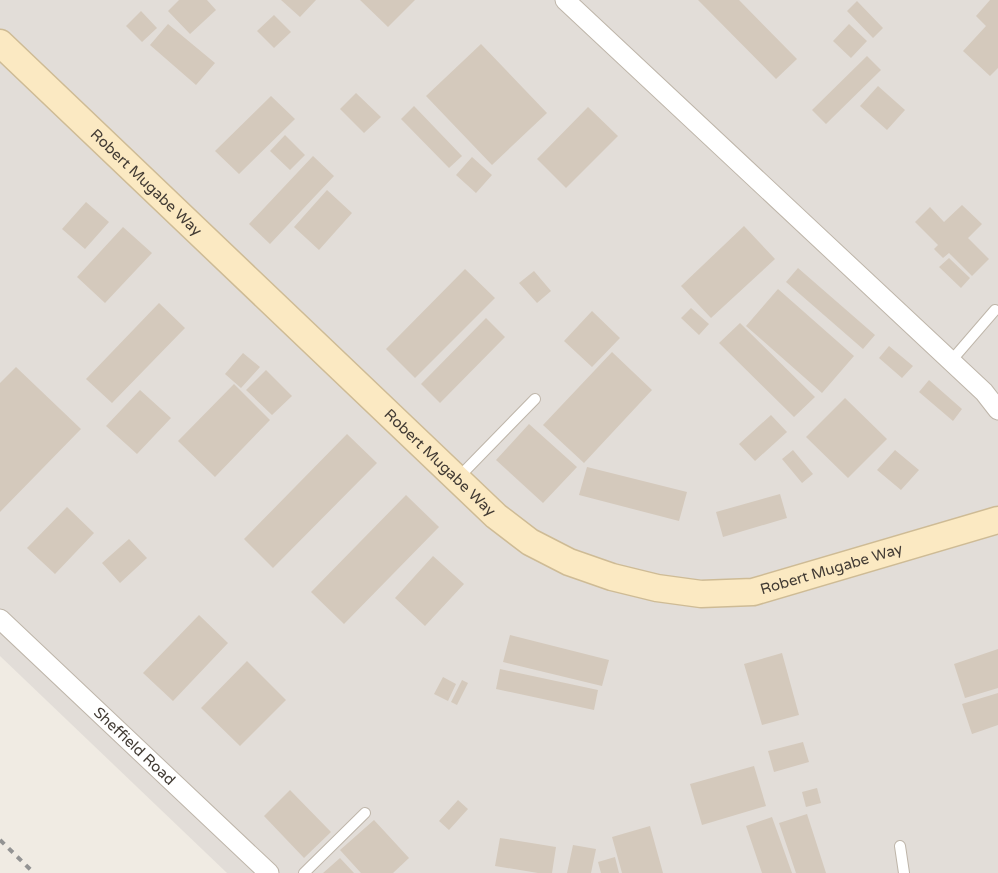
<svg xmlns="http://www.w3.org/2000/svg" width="998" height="873" font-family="'Varela Round',sans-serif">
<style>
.industrial{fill:#e2ddd8}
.building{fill:#d4c9bc}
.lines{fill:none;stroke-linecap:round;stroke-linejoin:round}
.lane-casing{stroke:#beb5a9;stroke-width:12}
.street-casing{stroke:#beb5a9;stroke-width:21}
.secondary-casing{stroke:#cebb95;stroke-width:29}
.lane{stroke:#fff;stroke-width:10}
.street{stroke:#fff;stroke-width:19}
.secondary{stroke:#fbe9c2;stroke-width:26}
.rail{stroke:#939393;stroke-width:4;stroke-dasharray:6 6;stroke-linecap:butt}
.labels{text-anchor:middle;stroke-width:4.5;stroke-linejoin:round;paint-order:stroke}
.street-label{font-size:15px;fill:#423b34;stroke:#fff}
</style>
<rect width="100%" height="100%" fill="#f0ebe3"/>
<path class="industrial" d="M0,0H998V873H227L0,656Z"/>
<path class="building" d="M179,0H207L216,10L190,34L168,11Z
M281,0H316L300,17Z
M360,0H415L388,27Z
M698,0H739L797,59L776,79Z
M990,0H998V68L990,76L963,51L986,26L976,16Z
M857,1L883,28L873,38L847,11Z
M141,11L157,28L142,42L126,26Z
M274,15L291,32L274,48L257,31Z
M168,24L215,63L196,85L150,45Z
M849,24L867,41L851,58L833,41Z
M481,44L547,113L492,165L426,96Z
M867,56L881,70L826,124L812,110Z
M878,86L905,110L887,130L860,106Z
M356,93L381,117L364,133L340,109Z
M271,96L295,119L239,174L215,151Z
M414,106L462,156L449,168L401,119Z
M588,107L618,136L566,188L537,159Z
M285,135L305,155L290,170L270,151Z
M313,156L334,176L270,244L249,224Z
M472,157L492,175L476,193L456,175Z
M327,190L352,213L319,250L294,227Z
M86,202L109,222L85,249L62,229Z
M962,205L982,224L968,238L989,259L972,276L949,253L943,258L934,249L938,245L915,222L930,207L944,222Z
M744,226L775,259L711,318L681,286Z
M123,227L152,253L105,303L77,277Z
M949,258L970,278L961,288L939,267Z
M798,268L875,335L863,349L786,282Z
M465,269L495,298L415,378L386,349Z
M534,271L551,291L537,303L519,283Z
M778,289L854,356L822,393L746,326Z
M159,303L185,328L112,403L86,379Z
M691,308L709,324L699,335L681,318Z
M592,311L620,338L592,367L564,341Z
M486,318L505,337L440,403L421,384Z
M740,323L815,397L794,417L719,343Z
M889,346L913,366L902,378L879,358Z
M612,352L652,390L584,463L543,425Z
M243,353L260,367L241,388L225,374Z
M16,367L81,429L0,512V383Z
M266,370L292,396L272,415L246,390Z
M929,380L962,409L953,421L919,392Z
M234,384L270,420L215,477L178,441Z
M140,390L171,418L137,454L106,426Z
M845,398L887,439L848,478L806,437Z
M771,415L787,432L755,461L739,444Z
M529,424L577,467L543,503L496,460Z
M347,434L377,463L273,568L244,539Z
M793,450L813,474L802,483L782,459Z
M895,450L919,470L901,490L877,470Z
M587,467L687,492L679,521L579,495Z
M780,494L787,518L723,537L716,512Z
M406,495L439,527L344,624L311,592Z
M67,507L94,533L55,574L27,548Z
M129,539L147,558L120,583L102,563Z
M433,556L464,584L425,626L395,598Z
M199,615L228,643L173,701L143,673Z
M510,635L609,660L602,686L503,662Z
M998,649V688L965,698L954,664Z
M782,653L799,715L762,725L744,664Z
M247,661L286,700L240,746L201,708Z
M500,669L598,690L594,710L496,689Z
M443,677L456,684L448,701L434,694Z
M462,680L468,683L457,705L451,702Z
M998,693V725L972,734L962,704Z
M803,742L809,762L774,772L768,751Z
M754,766L766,806L702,825L690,784Z
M817,788L821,803L806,807L802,792Z
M290,790L331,832L304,858L264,816Z
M458,800L468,809L449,830L439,821Z
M807,814L826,873H796L779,823Z
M772,817L792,873H762L746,826Z
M374,820L409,858L393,873H361L340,850Z
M650,826L663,873H622L612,837Z
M500,838L556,847L552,873H538L495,866Z
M573,845L596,849L591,873H567Z
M615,857L619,873H601L598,862Z
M340,858L354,873H323Z"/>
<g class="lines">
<defs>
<path id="lane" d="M951,361L995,310
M457,479L535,399
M900,846L904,873
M304,873L365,813"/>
<g id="street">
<path d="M565,0L984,392L998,410"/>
<path id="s1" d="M0,619L269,873"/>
</g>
<g id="secondary">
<path id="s2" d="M0,43L496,516L530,542L569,562L612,577L657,588L701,594L753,592L998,520"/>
</g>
</defs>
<use href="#lane" class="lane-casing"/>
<use href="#street" class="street-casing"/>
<use href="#secondary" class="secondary-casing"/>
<use href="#lane" class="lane"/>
<use href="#street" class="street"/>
<use href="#secondary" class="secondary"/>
<path class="rail" d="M0,840L34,873"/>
</g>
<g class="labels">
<g class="street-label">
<text dy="5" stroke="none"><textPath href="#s2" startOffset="202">Robert Mugabe Way</textPath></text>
<text dy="5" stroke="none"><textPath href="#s2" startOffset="608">Robert Mugabe Way</textPath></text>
<text dy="5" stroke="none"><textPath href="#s2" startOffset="1042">Robert Mugabe Way</textPath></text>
<text dy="5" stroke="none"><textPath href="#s1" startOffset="185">Sheffield Road</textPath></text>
</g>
</g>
</svg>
